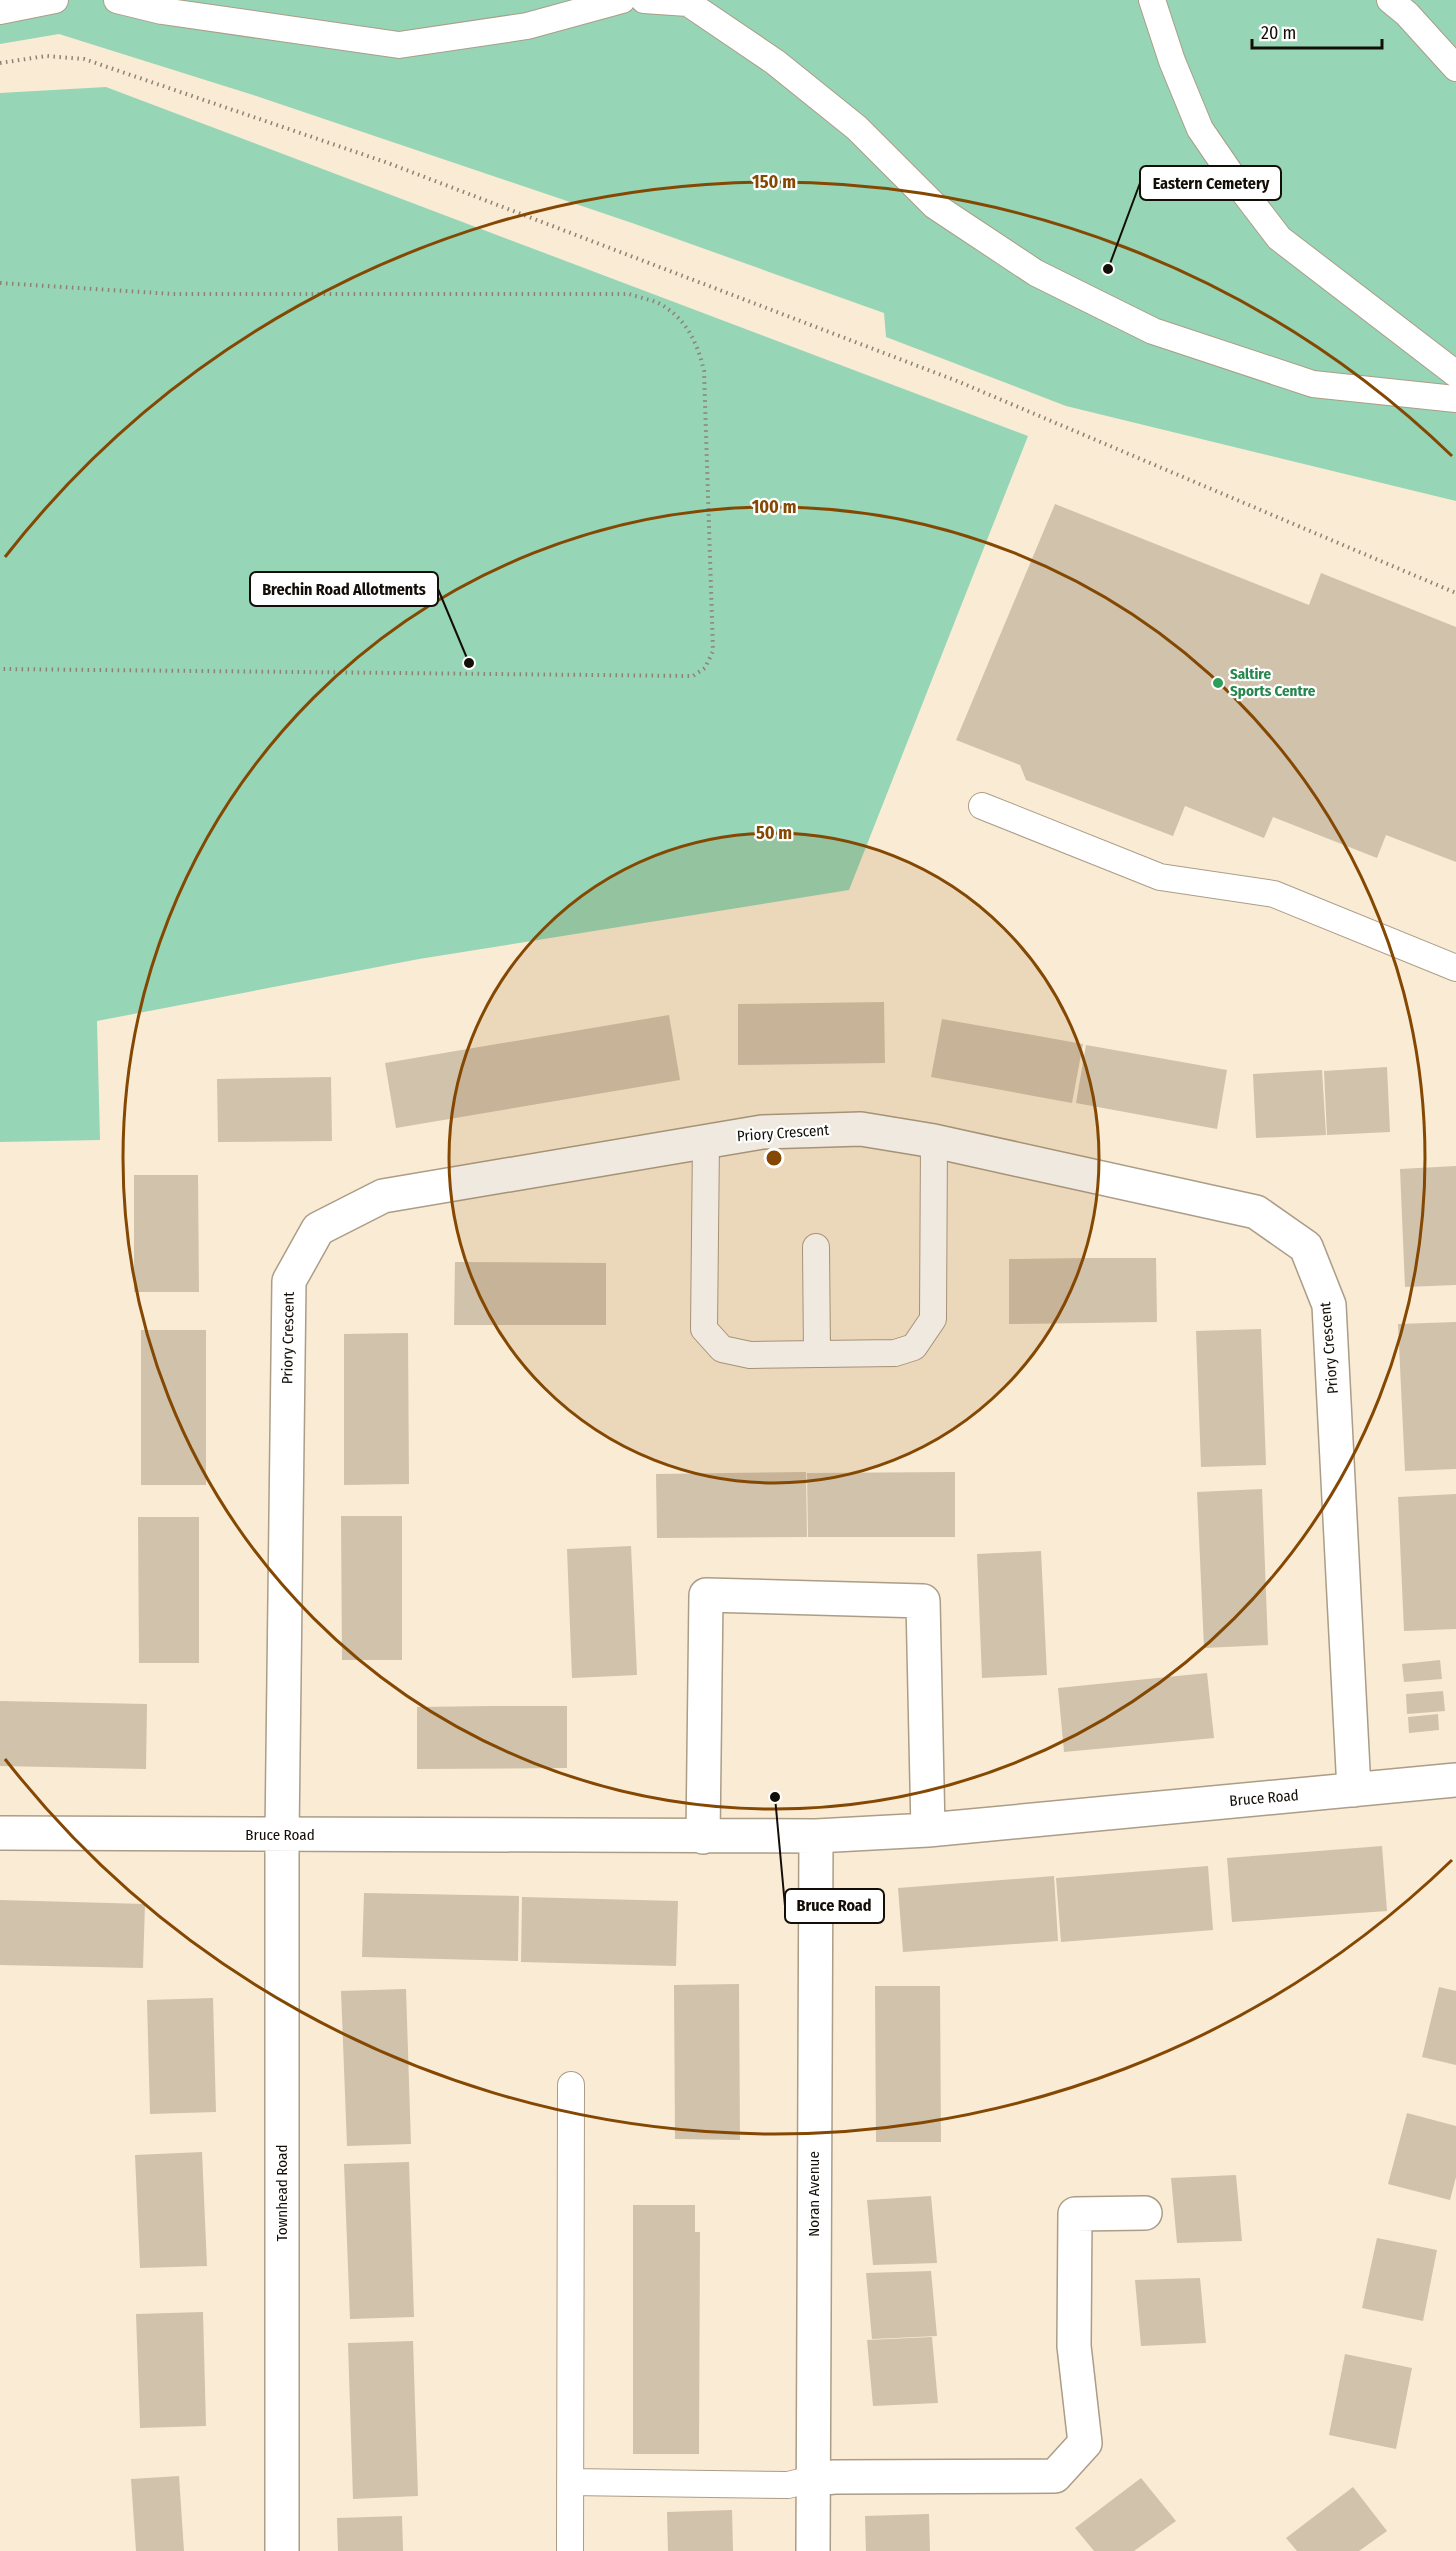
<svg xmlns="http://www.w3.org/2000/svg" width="1456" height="2551" font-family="'Fira Sans Condensed',sans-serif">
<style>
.green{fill:#96d5b6}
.building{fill:#d1c2ac}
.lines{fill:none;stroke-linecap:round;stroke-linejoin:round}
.lane-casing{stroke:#ab9d87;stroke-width:28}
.street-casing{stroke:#ab9d87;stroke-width:36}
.path{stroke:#8d8374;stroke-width:4;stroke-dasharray:1.5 4.5;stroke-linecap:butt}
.lane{stroke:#fff;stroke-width:26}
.street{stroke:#fff;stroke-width:33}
.ring{fill:none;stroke:#844803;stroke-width:3}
.leisure-dot{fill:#2e9e5b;stroke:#fff;stroke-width:2}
.labels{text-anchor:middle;stroke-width:4.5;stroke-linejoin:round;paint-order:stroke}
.leisure-label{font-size:15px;font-weight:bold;fill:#27864d;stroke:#fff;text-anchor:start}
.street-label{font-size:15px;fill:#130e07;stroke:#fff}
.centre{fill:#844803;stroke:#fff;stroke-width:3}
.ring-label{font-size:18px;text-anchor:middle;font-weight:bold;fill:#844803;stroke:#fff;stroke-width:4.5;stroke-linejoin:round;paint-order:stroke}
.leader{fill:none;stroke:#130e07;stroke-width:2}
.callout-dot{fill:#130e07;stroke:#fff;stroke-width:2}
.callout{fill:#fff;stroke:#130e07;stroke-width:2}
.callout-label{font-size:16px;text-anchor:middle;font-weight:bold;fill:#130e07}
</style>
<rect width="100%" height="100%" fill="#faebd4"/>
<path class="green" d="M0,0H1456V501L1066,406L886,337L884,313L635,224L250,94L59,34L0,44Z
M106,87L1028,436L849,890L419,959L97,1021L100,1140L0,1142V93Z"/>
<path class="building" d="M1055,504L1309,605L1321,573L1456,627V862L1386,835L1377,858L1273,817L1264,838L1185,806L1173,836L1026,780L1020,765L956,740Z
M884,1002L885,1063L738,1065V1004Z
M669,1015L680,1080L396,1128L385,1063Z
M942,1019L1083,1044L1072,1103L931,1077Z
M1086,1045L1227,1070L1217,1129L1076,1103Z
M1387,1067L1390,1132L1327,1135L1324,1071Z
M1322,1070L1326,1135L1256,1138L1253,1074Z
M331,1077L332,1141L218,1142L217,1079Z
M1456,1166V1285L1405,1287L1400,1169Z
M134,1175H198L199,1292H134Z
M1083,1258H1156L1157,1322L1009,1324V1259Z
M455,1262L606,1263V1325H454Z
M1456,1322V1469L1405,1471L1398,1324Z
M1261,1329L1266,1465L1201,1467L1196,1331Z
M141,1330H206V1485H141Z
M408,1333L409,1484L344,1485V1334Z
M806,1472L807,1537L657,1538L656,1474Z
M955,1472V1537H808L807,1473Z
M1262,1489L1268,1645L1204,1648L1197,1492Z
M1456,1494V1629L1404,1631L1398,1497Z
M341,1516H402V1660H342Z
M138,1517H199V1663H139Z
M631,1546L637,1675L572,1678L567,1549Z
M1041,1551L1047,1675L982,1678L977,1554Z
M1440,1660L1442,1679L1404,1682L1402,1664Z
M1207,1673L1214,1738L1064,1752L1058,1688Z
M1443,1691L1445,1711L1407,1714L1406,1694Z
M0,1701L147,1704L146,1769L0,1766Z
M492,1706H567V1768L417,1769V1707Z
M1438,1714L1439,1730L1409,1733L1408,1717Z
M1382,1846L1387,1911L1232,1922L1227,1858Z
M1208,1866L1213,1930L1061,1942L1056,1878Z
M1054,1876L1058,1941L903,1952L898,1888Z
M364,1893L519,1896L518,1961L362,1957Z
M522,1897L678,1901L676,1966L521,1962Z
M0,1900L145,1904L143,1968L0,1965Z
M739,1984L740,2140L675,2139L674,1985Z
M875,1986H940L941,2142H876Z
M1439,1987L1456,1991V2065L1422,2057Z
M406,1989L411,2144L347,2146L341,1991Z
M213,1998L216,2112L150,2114L147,2000Z
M1407,2113L1456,2126V2177L1450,2200L1388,2184Z
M202,2152L207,2266L140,2268L135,2155Z
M409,2162L414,2317L350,2319L344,2164Z
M1236,2175L1242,2241L1177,2243L1171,2178Z
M931,2196L937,2263L873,2265L867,2200Z
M633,2205H695V2232H700L699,2454H633Z
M1377,2238L1437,2250L1423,2321L1362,2308Z
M931,2271L937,2336L872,2339L866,2273Z
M1200,2278L1206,2343L1141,2346L1135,2280Z
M203,2312L206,2426L140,2428L136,2314Z
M932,2337L938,2403L873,2406L867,2340Z
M413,2341L418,2496L353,2499L348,2343Z
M1345,2354L1412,2368L1396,2449L1329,2435Z
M179,2476L184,2551H136L131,2479Z
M1141,2478L1176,2521L1134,2551H1094L1075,2528Z
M1353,2487L1387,2531L1359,2551H1297L1286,2538Z
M732,2510L733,2551H668L667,2512Z
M929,2514L930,2551H866L865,2516Z
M402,2516L403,2551H338L337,2518Z"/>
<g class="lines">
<defs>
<path id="lane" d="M117,0L162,11L399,45L527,26L622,0
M644,0L688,3L693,0
M1152,0L1172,61L1200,129L1237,183L1279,238L1456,374
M1390,0L1407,14L1456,68
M688,3L775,62L857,128L935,206L1036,273L1153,331L1313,384L1456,399
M0,11L55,0
M982,806L1160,877L1274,894L1456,968
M706,1141L704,1329L722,1349L750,1355L895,1353L914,1347L933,1319L934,1141
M816,1247L817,1354
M570,2482L788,2485L813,2479
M570,2551L571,2085"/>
<path id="street" d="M0,1833L816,1836L928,1830L1456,1780
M703,1837L706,1595L923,1601L928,1830
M813,2479L835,2477L1055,2476L1085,2443L1074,2346L1075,2214L1145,2213
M282,2551V1835L289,1281L318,1229L383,1196L762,1132L861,1129L934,1141L1256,1212L1306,1247L1329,1305L1354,1790
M813,2551L816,1836"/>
</defs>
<use href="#lane" class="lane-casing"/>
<use href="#street" class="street-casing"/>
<path class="path" d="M0,63L46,56L84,59L388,163L957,381L1456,593
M0,283L173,294H629C640,298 656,300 665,307C688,322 698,345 704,371L713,651L705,668L693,676L0,669"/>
<use href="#lane" class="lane"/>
<use href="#street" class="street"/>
</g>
<circle cx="774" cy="1158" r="325" fill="#844803" fill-opacity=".12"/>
<g class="ring">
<circle cx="774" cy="1158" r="325"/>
<circle cx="774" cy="1158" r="651"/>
<path d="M1452 1860A976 976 0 0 1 5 1759M5 557A976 976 0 0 1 1452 456"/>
</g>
<circle class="leisure-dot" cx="1218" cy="683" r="6"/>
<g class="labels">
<g class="leisure-label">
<text x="1230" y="679">Saltire<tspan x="1230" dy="17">Sports Centre</tspan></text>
</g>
<g class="street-label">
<text transform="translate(783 1133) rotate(-4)" y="5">Priory Crescent</text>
<text transform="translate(288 1338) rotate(-89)" y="5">Priory Crescent</text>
<text transform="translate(1329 1348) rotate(-95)" y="5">Priory Crescent</text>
<text transform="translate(1264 1798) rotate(-5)" y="5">Bruce Road</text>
<text x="280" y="1840">Bruce Road</text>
<text transform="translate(282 2193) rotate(-90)" y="5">Townhead Road</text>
<text transform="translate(814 2194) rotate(-90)" y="5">Noran Avenue</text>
</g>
</g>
<circle cx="774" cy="1158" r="9" class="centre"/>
<g class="ring-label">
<text x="774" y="188">150 m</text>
<text x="774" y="513">100 m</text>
<text x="774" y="839">50 m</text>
</g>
<path class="leader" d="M1108 269L1140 183M469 663L438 589M775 1797L785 1906"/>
<g class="callout-dot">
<circle cx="1108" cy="269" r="6"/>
<circle cx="469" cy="663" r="6"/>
<circle cx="775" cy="1797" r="6"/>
</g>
<g class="callout">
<rect x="1140" y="166" width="141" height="34" rx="6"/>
<rect x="250" y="572" width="188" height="34" rx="6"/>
<rect x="785" y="1889" width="99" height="34" rx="6"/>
</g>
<g class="callout-label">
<text x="1211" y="189">Eastern Cemetery</text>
<text x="344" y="595">Brechin Road Allotments</text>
<text x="834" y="1911">Bruce Road</text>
</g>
<path d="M1252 39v9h130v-9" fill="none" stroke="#130e07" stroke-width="3"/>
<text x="1261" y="39" font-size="18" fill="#130e07" stroke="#ffffff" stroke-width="4.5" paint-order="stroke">20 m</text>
</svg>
